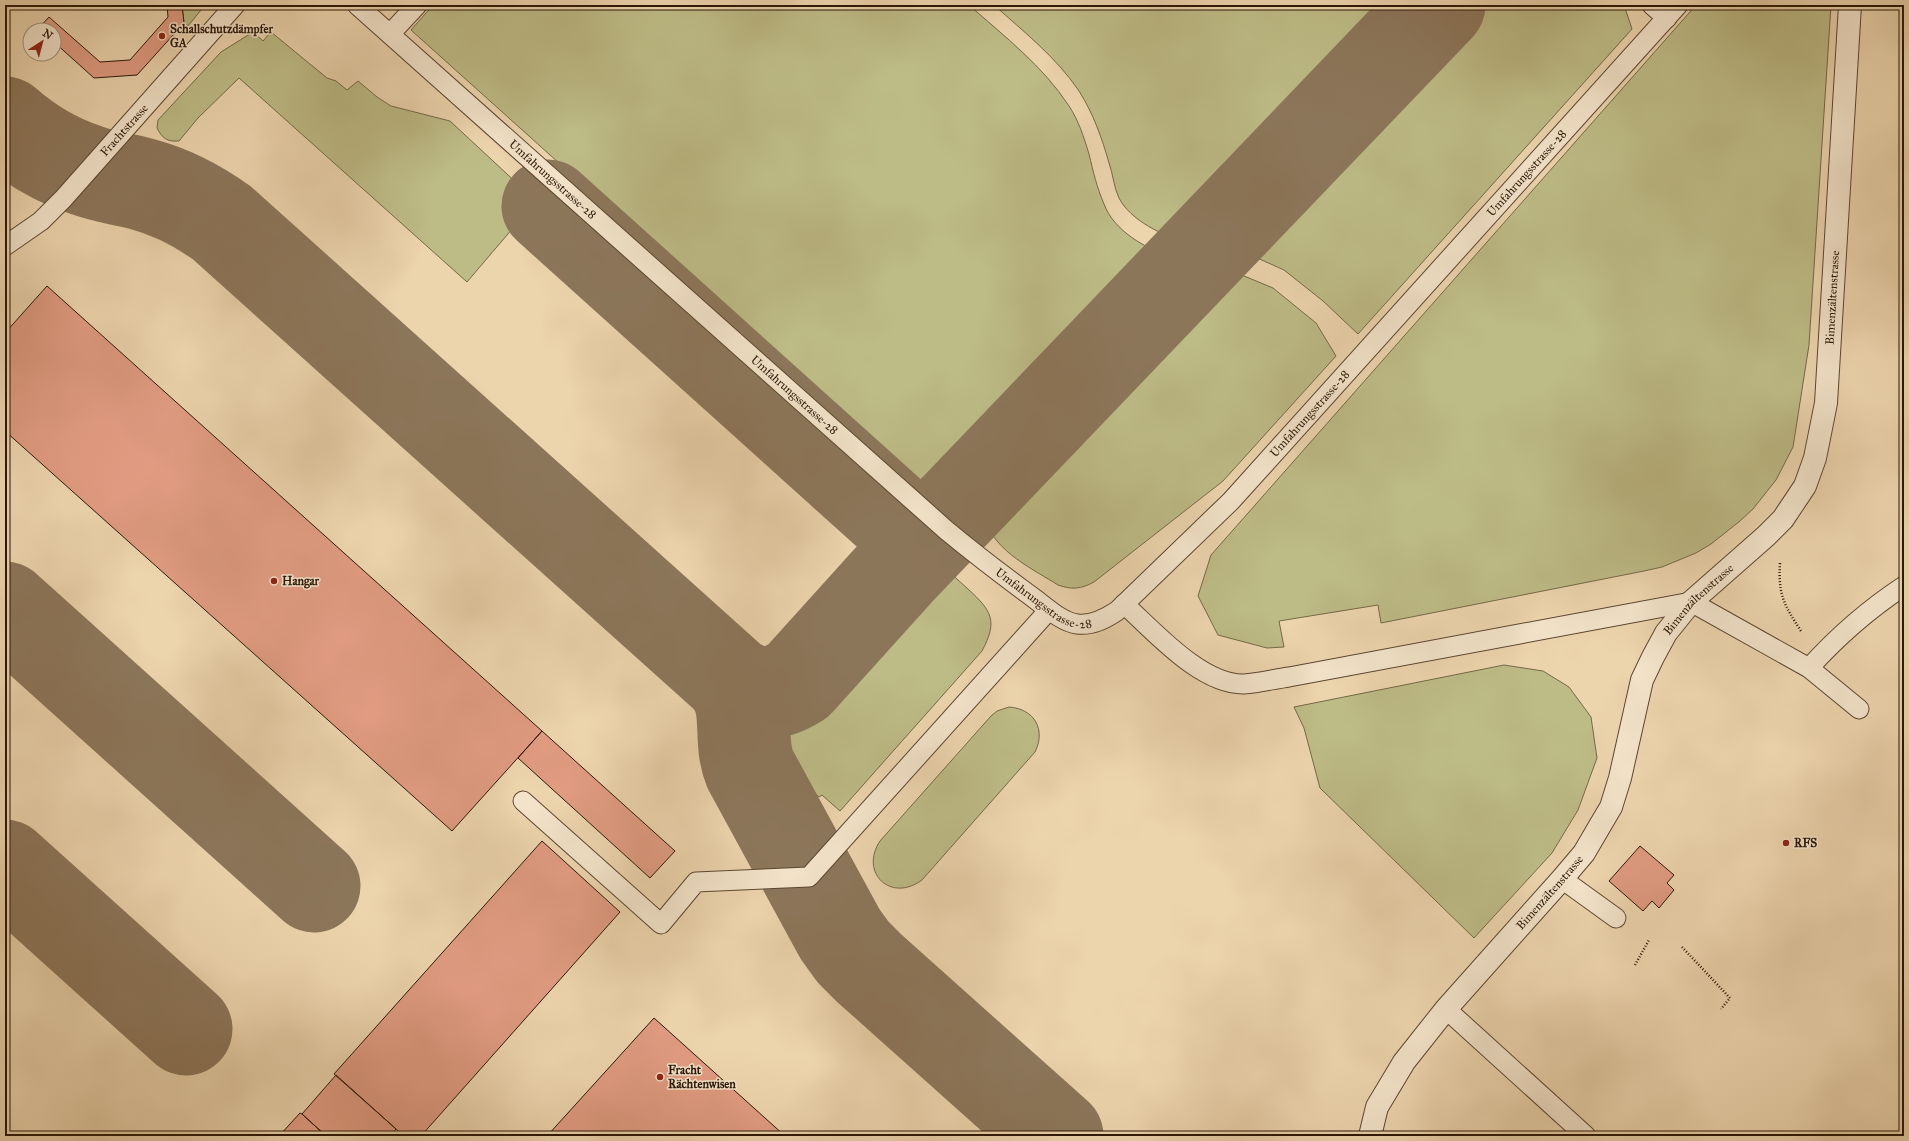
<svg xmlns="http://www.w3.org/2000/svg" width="1909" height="1141" font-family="'IM FELL Great Primer',serif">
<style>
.green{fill:#bdbb86;stroke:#746947}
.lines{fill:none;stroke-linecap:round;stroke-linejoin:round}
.taxiway{stroke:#8c765a;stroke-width:93}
.building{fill:#e09b81;stroke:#2c1708}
.service-casing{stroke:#5c4631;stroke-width:21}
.minor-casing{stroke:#5c4631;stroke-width:24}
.path{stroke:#2c1708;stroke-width:2.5;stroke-dasharray:1 2;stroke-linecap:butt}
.service{stroke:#f3e3ca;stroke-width:19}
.minor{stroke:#f3e3ca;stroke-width:22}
.poi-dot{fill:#8f2418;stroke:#f3e3ca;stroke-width:1.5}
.labels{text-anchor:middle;stroke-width:3;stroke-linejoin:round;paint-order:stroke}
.poi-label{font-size:12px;font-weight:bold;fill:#2c1708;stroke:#f3e3ca;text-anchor:start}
.street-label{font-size:12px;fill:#2c1708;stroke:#f3e3ca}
</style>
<rect width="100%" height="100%" fill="#ecd4ad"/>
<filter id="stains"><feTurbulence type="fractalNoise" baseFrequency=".005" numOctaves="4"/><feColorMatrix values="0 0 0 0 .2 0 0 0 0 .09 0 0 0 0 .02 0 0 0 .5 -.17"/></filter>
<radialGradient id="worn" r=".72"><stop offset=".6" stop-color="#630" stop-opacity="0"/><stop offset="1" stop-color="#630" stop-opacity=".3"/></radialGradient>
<path class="green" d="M182,5H205L188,26L184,23Z
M433,5H969C1005,37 1043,66 1069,106C1079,121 1084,138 1089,154C1093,171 1097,188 1104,204C1114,231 1145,248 1171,257L958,479C941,490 923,485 906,475L411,30Z
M994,5H1412L1186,241C1164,237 1130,220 1119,198C1114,188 1113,174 1109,163C1102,138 1093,113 1079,91C1056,57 1024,32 994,5Z
M1469,5H1624L1632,29L1358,334L1323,301L1284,270L1235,248Z
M1696,5H1831L1809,345L1793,447L1776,480L1753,509L1740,521L1711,544L1696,553L1662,567L1644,571L1381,623L1378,605L1279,621L1284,647L1267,648L1218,635L1198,596L1211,555Z
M253,32L263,41L271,32L327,78L336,81L347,90L358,81L377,97L391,106L450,121L536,201L467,282L239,78L198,118L179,141C167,142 162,138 157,128L158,120L221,52Z
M1220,266L1273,288L1316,323L1336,356L1223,481L1094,582C1081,589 1072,590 1058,585C1036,571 993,550 988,523C987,515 991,507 994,500Z
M936,560C947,570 958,580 968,589C992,611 998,621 982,651L840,811L822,795L819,797L767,745Z
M1504,665L1543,671L1569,687L1591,717L1597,758L1578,810L1552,853L1474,938L1320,788L1304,728L1294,707Z
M1009,707C1035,709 1046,730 1035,752L922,880C891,903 859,873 880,841L991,716L997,711Z"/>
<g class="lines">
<path class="taxiway" d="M5,123C29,144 55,160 86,170C104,177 124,179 142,184C172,192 197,205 222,223L732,681C751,710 738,740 750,769L840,934L853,952L869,968L1057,1136
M548,206L900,523C910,539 911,552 900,568
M5,608L314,886
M729,679C754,697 773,697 798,681L900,568L1439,5
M5,866L186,1029"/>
</g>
<path class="building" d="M167,5H182L184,23L137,75L94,78L54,42V30H41L39,28L49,17L100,62L130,60L168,17Z
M47,286L542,731L452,831L5,431V333Z
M542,731L675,851L650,878L518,758Z
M542,841L620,912L421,1136H404L334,1074Z
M1640,846L1674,875L1667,883L1674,890L1659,908L1652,901L1643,911L1609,881Z
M654,1018L785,1136H547Z
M336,1075L396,1129L390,1136H326L302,1114Z
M300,1113L302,1114L326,1136H279Z"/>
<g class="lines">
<defs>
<g id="service">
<path id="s1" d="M357,5L946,530C975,554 1005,577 1035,599C1047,608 1062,622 1077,624C1092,626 1105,619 1117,611L1231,501L1678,5"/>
<path d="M1652,5L1667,18"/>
<path d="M390,34L417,5"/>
<path id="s2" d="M5,246L41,221L63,199L235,5"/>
<path d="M1124,604C1154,631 1201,685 1244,684C1259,683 1274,679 1289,677L1691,602L1809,668L1859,709"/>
<path d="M1809,668C1837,637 1869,609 1904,586"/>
<path d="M523,801L661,924L696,882L809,877L1049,610"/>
<path d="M1562,879L1616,918"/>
<path d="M1446,1009L1586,1136"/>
</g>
<g id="minor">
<path id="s3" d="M1370,1136L1377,1107L1404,1062L1446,1009L1562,879L1584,853L1598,829L1611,807L1620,778L1642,680L1653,657L1666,633L1691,602L1766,536L1783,519L1805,486L1815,458L1826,403L1850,5"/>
</g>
</defs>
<use href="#service" class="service-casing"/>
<use href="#minor" class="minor-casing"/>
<path class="path" d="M1780,563C1778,595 1784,605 1801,631
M1682,947L1730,998L1721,1009
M1635,965L1649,940"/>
<use href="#service" class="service"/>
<use href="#minor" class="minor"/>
</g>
<g class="poi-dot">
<circle cx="162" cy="36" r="4"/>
<circle cx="274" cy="581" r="4"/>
<circle cx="1786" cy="843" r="4"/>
<circle cx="660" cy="1077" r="4"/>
</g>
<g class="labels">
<g class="poi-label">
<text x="170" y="33">Schallschutzdämpfer<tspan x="170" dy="14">GA</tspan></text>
<text x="282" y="585">Hangar</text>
<text x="1794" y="847">RFS</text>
<text x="668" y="1074">Fracht<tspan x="668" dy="14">Rächtenwisen</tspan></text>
</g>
<g class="street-label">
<text dy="4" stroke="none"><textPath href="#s2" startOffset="167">Frachtstrasse</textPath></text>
<text dy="4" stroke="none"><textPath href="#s1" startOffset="1594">Umfahrungsstrasse-28</textPath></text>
<text dy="4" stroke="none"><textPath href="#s1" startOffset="262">Umfahrungsstrasse-28</textPath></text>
<text dy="4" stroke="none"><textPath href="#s3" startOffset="990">Bimenzältenstrasse</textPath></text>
<text dy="4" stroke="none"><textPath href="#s1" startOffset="586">Umfahrungsstrasse-28</textPath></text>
<text dy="4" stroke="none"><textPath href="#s1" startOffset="1270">Umfahrungsstrasse-28</textPath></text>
<text dy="4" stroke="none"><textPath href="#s1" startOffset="910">Umfahrungsstrasse-28</textPath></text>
<text dy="4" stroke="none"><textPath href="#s3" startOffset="642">Bimenzältenstrasse</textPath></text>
<text dy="4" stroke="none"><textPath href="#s3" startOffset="306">Bimenzältenstrasse</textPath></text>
</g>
</g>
<rect width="1909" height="1141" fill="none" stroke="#ecd4ad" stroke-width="20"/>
<rect x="6" y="6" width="1897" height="1129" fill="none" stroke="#2c1708" stroke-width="2"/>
<rect x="10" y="10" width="1889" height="1121" fill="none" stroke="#2c1708"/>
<g transform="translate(42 42) rotate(36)"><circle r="19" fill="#f3e3ca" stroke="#a3917c"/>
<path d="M0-3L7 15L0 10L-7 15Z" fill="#8f2418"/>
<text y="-6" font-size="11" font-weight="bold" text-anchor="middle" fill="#2c1708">N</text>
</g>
<rect width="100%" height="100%" filter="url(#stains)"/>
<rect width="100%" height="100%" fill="url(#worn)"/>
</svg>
